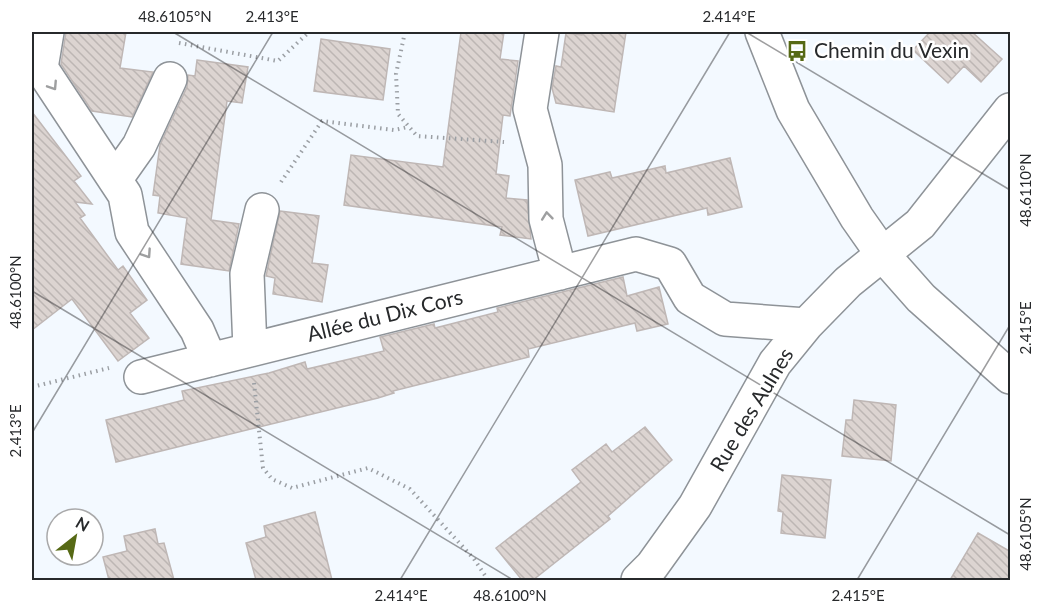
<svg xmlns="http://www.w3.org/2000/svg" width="1042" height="612" font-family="Lato,sans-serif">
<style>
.building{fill:url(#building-back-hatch);stroke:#bfb7b5;stroke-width:1.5}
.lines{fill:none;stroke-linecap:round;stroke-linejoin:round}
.minor-casing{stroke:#8e9398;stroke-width:36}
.path{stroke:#9b9fa4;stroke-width:4;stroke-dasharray:1.5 4.5;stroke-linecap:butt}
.minor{stroke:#fff;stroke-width:33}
.oneway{stroke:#9e9fa0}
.ticks{fill:none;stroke:#27292b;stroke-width:1.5;stroke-opacity:0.45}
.labels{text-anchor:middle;stroke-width:5;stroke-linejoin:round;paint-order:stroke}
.poi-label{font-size:21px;fill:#27292b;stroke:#fff;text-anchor:start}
.street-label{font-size:21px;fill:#27292b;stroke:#fff}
.neatline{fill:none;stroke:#27292b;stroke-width:2}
.ticks-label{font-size:15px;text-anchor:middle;fill:#27292b}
</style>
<defs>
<pattern id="building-back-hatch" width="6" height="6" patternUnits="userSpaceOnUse" patternTransform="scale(1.5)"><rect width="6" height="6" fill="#dcd4d1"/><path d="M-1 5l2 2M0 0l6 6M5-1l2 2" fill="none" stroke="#bdb6b4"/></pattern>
</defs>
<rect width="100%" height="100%" fill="#f3f9ff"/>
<path class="building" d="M66,32H126L120,68L153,72L132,117L92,111L61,64Z
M461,32H504L500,59L518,61L510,116L503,115L496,174L509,176L506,198L527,200L531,239L500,235L502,227L344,205L351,155L443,167Z
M583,32H626L614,112L556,103L552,88L556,66L561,67L566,33L582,35Z
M930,32H972L1002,59L981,82L964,66L948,83L913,50Z
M321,39L390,49L383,100L314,91Z
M197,60L248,67L242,103L227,101L211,220L239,224L229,271L181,264L187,218L158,213L160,196L153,195L160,145L187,87L188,75L195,76Z
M32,112L81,176L74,181L92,204L75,202L85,215L80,218L118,270L123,266L147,300L130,313L149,338L118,361L72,299L32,330Z
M730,158L742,207L708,215L707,208L588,236L575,180L610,172L612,178L665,166L666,173Z
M280,211L319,216L312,263L328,265L322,302L273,294L275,278L266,276Z
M623,277L627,296L659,287L668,324L637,331L635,323L528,349L529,357L393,391L394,393L378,398L116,462L106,420L184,400L182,391L269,373L305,362L307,369L384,351L380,337L434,324L435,328L498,312L497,308Z
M854,400L896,405L891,461L842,456L846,420H852Z
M645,427L672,460L608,516L610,519L533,580H522L496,548L581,482L572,470L606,444L612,452Z
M782,475L831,480L825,538L781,533L783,512L778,511Z
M315,512L332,580H256L246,543L266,537L264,526Z
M155,529L158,544L164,543L174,580H109L103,557L127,551L124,536Z
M978,533L1011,552V580H950Z"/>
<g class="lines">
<defs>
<path id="minor" d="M47,32L41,68L125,195L132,232L197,330L210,360
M542,32L530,109L545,165L546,219L560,273
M762,32L793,110L857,218L883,255L921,298L1010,377
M115,180L139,146L170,79
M250,349L247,274L262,210
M141,377L636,254L670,264L690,298L725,319L806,325
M638,580L652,566L695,506L775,363L806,325L848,282L920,224L1010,110"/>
</defs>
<use href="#minor" class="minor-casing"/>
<path class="path" d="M405,32L396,74L398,114L417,136L504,142
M179,43L278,61L309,32
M281,182L322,121L394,130L408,127
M254,383L263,468L272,479L292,488L368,468L410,489L474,559L488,580
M32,387L109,368"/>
<use href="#minor" class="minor"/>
</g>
<defs><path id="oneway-chevron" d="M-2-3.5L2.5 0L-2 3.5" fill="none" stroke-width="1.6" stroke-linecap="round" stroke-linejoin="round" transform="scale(1.5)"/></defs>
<g class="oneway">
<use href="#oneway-chevron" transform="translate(53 86) rotate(57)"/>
<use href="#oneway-chevron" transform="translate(547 216) rotate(-96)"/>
<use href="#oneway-chevron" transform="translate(147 254) rotate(56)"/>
</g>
<path class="ticks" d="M173,32L1010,535M746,32L1010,190M32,291L513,580M32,433L273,32M400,580L730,32M857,580L1010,325"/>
<defs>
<symbol id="bus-bare" viewBox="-9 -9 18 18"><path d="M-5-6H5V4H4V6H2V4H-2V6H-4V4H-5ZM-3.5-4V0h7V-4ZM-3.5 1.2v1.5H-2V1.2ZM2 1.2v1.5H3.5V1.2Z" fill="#566915" stroke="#fff" stroke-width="2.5" paint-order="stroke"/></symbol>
</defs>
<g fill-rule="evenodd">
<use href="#bus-bare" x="782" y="36" width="30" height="30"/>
</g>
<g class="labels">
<g class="poi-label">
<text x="814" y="58">Chemin du Vexin</text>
</g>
<g class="street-label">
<text transform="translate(385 316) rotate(-14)" y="7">Allée du Dix Cors</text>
<text transform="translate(752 410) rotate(-59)" y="7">Rue des Aulnes</text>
</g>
</g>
<rect width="1042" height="612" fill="none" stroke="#ffffff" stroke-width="66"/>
<g transform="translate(75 537) rotate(31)"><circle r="28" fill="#ffffff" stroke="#a9a9aa" stroke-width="1.5"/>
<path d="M0-4.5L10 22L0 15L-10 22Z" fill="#566915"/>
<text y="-9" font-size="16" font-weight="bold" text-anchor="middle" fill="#27292b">N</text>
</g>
<rect x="33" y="33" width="976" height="546" class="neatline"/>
<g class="ticks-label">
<text x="175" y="22">48.6105°N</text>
<text x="272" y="22">2.413°E</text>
<text x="729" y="22">2.414°E</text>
<text transform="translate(1026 190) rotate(-90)" y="5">48.6110°N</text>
<text transform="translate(16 292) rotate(-90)" y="5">48.6100°N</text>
<text transform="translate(1026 328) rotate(-90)" y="5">2.415°E</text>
<text transform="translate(16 431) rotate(-90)" y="5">2.413°E</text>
<text transform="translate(1026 534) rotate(-90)" y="5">48.6105°N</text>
<text x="401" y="601">2.414°E</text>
<text x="510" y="601">48.6100°N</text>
<text x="858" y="601">2.415°E</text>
</g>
</svg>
